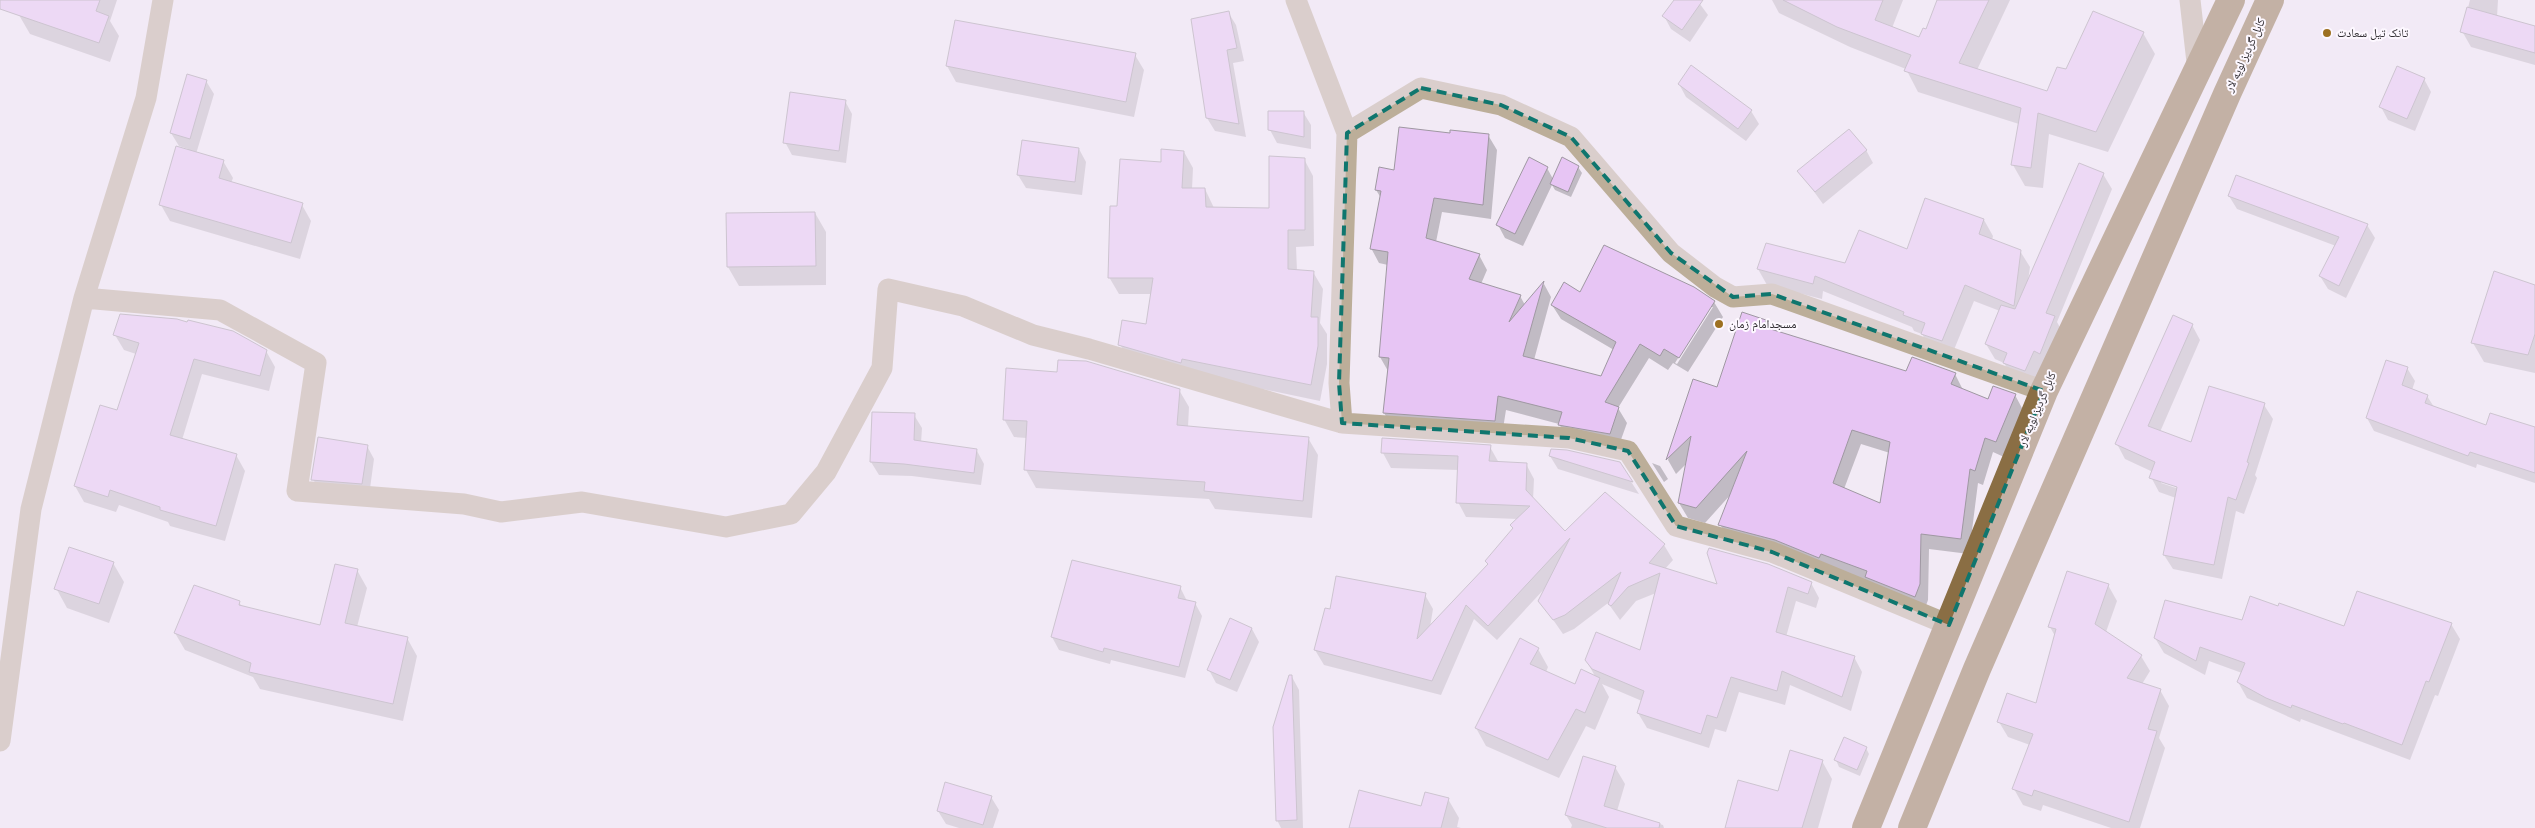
<svg xmlns="http://www.w3.org/2000/svg" width="2535" height="828" font-family="Roboto,'Noto Naskh Arabic',sans-serif">
<style>
.shadow{fill:#0003;fill-rule:evenodd}
.building{fill:#e7c5f4;stroke:#9f98a2;fill-rule:evenodd}
.lines{fill:none;stroke-linecap:round;stroke-linejoin:round}
.minor{stroke:#bcae99;stroke-width:21}
.trunk{stroke:#8a6e44;stroke-width:28}
.marked{fill:none;stroke:#0f766e;stroke-width:4;stroke-dasharray:10 6;stroke-linejoin:round}
.poi-dot{fill:#9d7021;stroke:#fdf8ff;stroke-width:2}
.labels{text-anchor:middle;stroke-width:4;stroke-linejoin:round;paint-order:stroke}
.poi-label{font-size:12px;fill:#302d32;stroke:#fdf8ff;text-anchor:start}
.street-label{font-size:12px;fill:#302d32;stroke:#fdf8ff}
</style>
<rect width="100%" height="100%" fill="#f2eaf5"/>
<path class="shadow" d="M24,0H117L110,21L119,36L110,62L30,34L19,15Z
M1675,0H1697L1708,15L1690,42L1671,29L1664,16Z
M1772,0H1903L1892,28L1920,39L1926,30L1939,0H2010L1977,70L2047,93L2067,71L2143,33L2155,54L2108,152L2049,134L2043,188L2025,186L2013,165L2019,124L1918,92L1906,69L1850,47L1779,13Z
M2470,0H2498L2497,17L2535,28V65L2471,47L2462,31Z
M1228,12L1236,25L1244,61L1233,63L1246,137L1215,131L1207,118Z
M1135,55L1144,70L1134,117L956,82L947,66Z
M2424,79L2431,92L2415,131L2388,120L2381,107Z
M206,81L214,94L196,154L223,161L233,178L231,183L302,205L311,221L300,259L170,221L161,205L188,149L179,146L171,133Z
M1679,84L1751,111L1759,124L1746,141L1686,97Z
M845,101L852,114L846,163L792,155L785,142Z
M1303,112L1311,125V149L1277,143L1270,130Z
M1451,135H1488L1497,150L1491,219L1442,212L1436,242L1479,255L1487,270L1481,284L1520,296L1525,305L1544,284L1551,297L1534,360L1601,377L1614,350L1561,319L1552,305L1581,293L1714,302L1723,317L1688,372L1673,363L1668,370L1649,358L1618,408L1627,423L1618,448L1568,439L1559,424L1506,410L1502,435L1393,428L1384,413L1388,371L1380,357L1388,265L1379,263L1371,248L1381,198L1376,190L1395,171ZM1710,307H1713L1677,364L1675,363Z
M1079,149L1086,162L1082,195L1026,188L1018,175Z
M1866,150L1873,163L1823,204L1799,171Z
M1184,152L1193,168L1192,189H1205L1214,208L1271,209L1304,159L1313,176L1314,246L1296,247L1297,271L1313,272L1323,289L1320,323L1327,334V364L1320,401L1129,361L1120,344L1148,325L1152,294H1119L1109,277L1118,208L1162,163Z
M1578,167L1582,173L1571,197L1555,190L1552,185L1523,246L1505,238L1498,225L1547,168L1553,179Z
M2103,174L2112,189L2057,322L2063,333L2034,386L2013,378L2004,363L1995,359L1986,344L2000,311L1974,301L1951,357L1931,350L1922,334L1914,331L1912,327L1823,291L1822,299L1767,285L1758,269L1846,265L1908,251L1926,200L1984,220L1993,236L1992,240L2020,251L2030,267L2028,281Z
M2229,196L2367,225L2375,238L2346,298L2328,289L2320,276L2336,246L2237,209Z
M815,213L826,232V285L739,286L728,267V214Z
M2535,287V373L2484,362L2473,343Z
M1765,321L1771,331L1907,373L1955,374L1963,390L1988,401L2015,395L2023,410L2004,457L1993,452L1983,485L1978,483L1969,554L1929,549L1928,600L1924,611L1728,539L1720,524L1732,493L1705,523L1688,518L1679,503L1687,463L1676,474L1668,460L1693,381L1718,389ZM1861,444L1890,453L1881,505L1844,489Z
M2192,325L2200,340L2160,432L2192,443L2264,405L2273,419L2255,475L2257,478L2244,514L2236,511L2222,579L2173,569L2164,555L2176,498L2159,492L2151,477L2153,472L2125,459L2117,444ZM2161,480L2183,488L2182,490L2161,483Z
M115,335L266,351L275,367L269,391L202,374L182,440L236,455L245,471L225,541L170,526L168,522L119,505L116,512L84,502L75,486L118,412L136,354L124,350Z
M2407,368L2415,381L2412,390L2427,396L2434,407L2487,427L2535,428V483L2477,464L2476,468L2374,431L2367,418Z
M1179,390L1189,407L1188,427L1308,438L1318,455L1312,518L1215,509L1209,499L1036,488L1026,470L1027,438L1014,437L1004,419Z
M914,415L922,428L921,443L977,451L984,464L981,485L912,476L879,475L871,462Z
M1383,440L1490,447L1499,463L1526,464L1534,479L1533,500L1565,532L1605,494L1664,545L1673,560L1665,569L1719,586L1811,583L1819,598L1816,608L1796,601L1786,637L1854,657L1862,672L1851,711L1790,685L1785,705L1739,692L1726,732L1715,729L1709,748L1647,728L1638,713L1642,701L1602,684L1609,697L1595,730L1586,726L1559,778L1486,746L1476,728L1538,649L1548,667L1546,672L1576,685L1596,678L1586,660L1640,652L1656,593L1636,601L1620,620L1608,603L1574,629L1563,634L1540,601L1547,586L1497,640L1474,619L1441,695L1324,665L1315,650L1331,611L1425,595L1433,609L1430,627L1489,565L1513,529L1511,526L1518,519L1466,517L1458,502L1459,470L1391,468L1383,453Z
M367,446L374,459L369,496L320,492L313,479Z
M1550,456L1619,463L1639,494L1558,469Z
M1652,463L1660,466L1668,479L1664,482Z
M113,563L124,582L109,623L67,608L56,588Z
M357,570L367,588L357,627L407,638L417,656L403,721L260,689L253,677L185,650L175,633L239,602L242,607L321,626Z
M2108,585L2117,601L2106,632L2141,656L2150,671L2142,684L2160,690L2169,706L2159,738L2165,748L2140,828H2111L2043,805L2041,811L2023,805L2014,789L2030,745L2008,737L1999,722L2037,705L2055,636L2050,627Z
M1180,587L1187,601L1195,603L1202,616L1185,678L1111,660L1110,664L1059,650L1052,637Z
M1231,620L1252,629L1259,642L1237,692L1216,683L1209,670Z
M2242,622L2345,628L2451,624L2460,639L2438,696L2435,695L2410,760L2301,719L2300,722L2247,698L2238,682L2242,673L2209,661L2205,675L2164,653L2155,638Z
M1292,677L1299,690L1303,828H1281L1277,820Z
M1866,748L1869,754L1860,776L1839,767L1836,760Z
M1822,761L1832,779L1818,828H1726Z
M1615,767L1625,784L1617,811L1663,825L1664,828H1571L1572,825L1566,815Z
M991,797L999,810L993,828H959L946,824L938,811Z
M1448,799L1459,818L1457,827L1461,828H1350Z"/>
<path class="building" d="M0,0H100L96,11L109,16L99,43L0,9Z
M1674,0H1703L1682,30L1662,16Z
M1783,0H1883L1875,20L1919,37L1923,28L1926,29L1937,0H1989L1959,63L2047,91L2057,67L2066,69L2093,11L2144,32L2096,132L2038,113L2031,168L2011,165L2021,108L1904,71L1911,55L1837,27Z
M2467,7L2535,26V53L2460,32Z
M1229,11L1237,48L1227,50L1239,124L1206,118L1191,19Z
M955,20L1136,53L1126,102L946,66Z
M1691,65L1752,110L1738,129L1678,84Z
M2397,66L2425,78L2407,119L2379,107Z
M187,74L207,80L190,139L170,133Z
M790,92L846,100L839,151L783,143Z
M1268,111H1304V137L1268,130Z
M1399,127L1450,133V130L1489,134L1483,205L1434,198L1426,238L1480,254L1469,279L1521,295L1509,322L1544,281L1523,356L1601,376L1616,342L1551,305L1564,282L1580,292L1604,245L1694,287L1715,301L1679,358L1664,349L1660,356L1640,344L1605,402L1619,407L1610,434L1558,425L1562,412L1498,396L1495,421L1383,413L1389,358L1379,357L1388,252L1370,249L1381,191L1375,190L1379,167L1394,170Z
M1849,129L1867,150L1815,192L1797,171Z
M1022,140L1079,148L1075,182L1017,175Z
M176,146L224,160L219,178L303,203L291,243L159,205Z
M1161,149L1184,151L1182,188H1205L1206,207L1269,208V156L1305,158V230H1288V269L1314,271L1311,317H1318V346L1311,385L1182,359L1181,363L1118,345L1122,320L1146,324L1153,278H1108L1110,206H1117L1120,159L1161,162Z
M1529,157L1548,167L1515,234L1496,225Z
M1562,157L1579,166L1568,192L1550,184Z
M2079,163L2104,173L2046,313L2055,316L2040,354L2034,351L2025,371L2003,363L2007,353L1985,344L2001,305L2015,309Z
M2236,175L2368,224L2339,286L2319,276L2339,237L2228,196Z
M1925,198L1984,219L1979,234L2021,250L2014,306L1965,285L1942,341L1921,334L1925,323L1903,315L1904,312L1815,276L1813,284L1757,269L1766,243L1845,263L1859,230L1907,249Z
M815,212L816,266L727,267L726,213Z
M2494,271L2535,285V334L2528,355L2471,343Z
M1742,312L1766,320L1764,327L1906,371L1912,357L1956,373L1951,384L1988,399L1993,386L2016,394L1996,442L1985,438L1975,471L1970,469L1961,539L1921,534L1920,584L1915,597L1865,577L1867,571L1821,554L1819,558L1775,540L1718,525L1747,451L1696,508L1678,503L1691,436L1666,460L1693,379L1717,387ZM1852,430L1890,442L1880,503L1833,483Z
M120,314L177,319L187,322L188,320L233,331L267,350L260,376L194,359L170,435L237,454L216,526L160,510V507L110,490L108,497L74,486L100,405L117,410L139,343L113,335Z
M2173,315L2193,324L2148,426L2191,442L2209,386L2265,403L2247,462L2249,463L2236,500L2228,497L2214,565L2163,555L2177,487L2149,478L2155,462L2115,444Z
M1058,360L1086,361L1180,389L1177,425L1309,437L1303,501L1204,491L1205,482L1024,470L1027,421L1003,420L1006,368L1057,372Z
M2386,360L2408,367L2402,385L2428,395L2425,403L2486,425L2490,413L2535,427V473L2470,452L2468,456L2366,418Z
M872,412L915,413L914,440L977,449L974,473L904,464L870,462Z
M318,437L368,445L362,484L311,480Z
M1382,438L1491,445L1489,461L1527,463L1526,490L1565,531L1605,492L1665,544L1649,563L1717,584L1707,553L1709,548L1768,564L1812,582L1808,594L1788,587L1776,632L1855,656L1842,697L1782,671L1777,691L1731,677L1717,718L1707,715L1701,734L1637,713L1644,691L1592,669L1585,660L1596,632L1640,650L1660,573L1628,587L1611,606L1608,604L1621,572L1565,615L1553,620L1538,601L1570,538L1488,626L1466,605L1432,681L1314,650L1325,608L1330,609L1336,576L1426,593L1417,639L1488,564L1485,561L1513,528L1510,525L1530,506L1456,503L1458,456L1381,453Z
M1551,449L1567,450L1620,462L1633,482L1549,456Z
M69,547L114,562L99,604L54,589Z
M1072,560L1181,586L1178,598L1196,602L1179,667L1104,648L1103,652L1051,637Z
M335,564L358,569L345,623L408,637L393,704L249,672L251,663L174,633L194,585L240,601L239,605L320,625Z
M2067,571L2109,584L2095,624L2142,655L2127,678L2161,689L2148,729L2157,731L2129,822L2034,790L2032,796L2012,789L2033,734L1997,722L2007,693L2036,703L2056,629L2048,627Z
M2357,591L2452,623L2429,682L2426,681L2402,745L2344,723L2343,724L2292,705L2291,708L2266,698L2237,682L2245,663L2200,647L2196,661L2154,638L2165,600L2242,620L2250,596L2278,606L2279,603L2344,626Z
M1230,618L1252,628L1230,680L1207,670Z
M1520,638L1539,648L1530,664L1575,684L1581,669L1600,678L1585,713L1576,709L1548,760L1475,728Z
M1289,675H1292L1297,820L1276,821L1273,727Z
M1844,737L1867,747L1857,770L1834,760Z
M1790,750L1823,760L1802,828H1725L1738,780L1778,791Z
M1583,756L1616,766L1604,806L1660,823L1659,828H1607L1565,815Z
M945,782L992,796L983,825L937,811Z
M1359,790L1421,806L1425,792L1449,798L1441,828H1349Z"/>
<g class="lines">
<path class="minor" d="M1296,0L1347,133L1339,383L1342,423
M2190,0L2198,71
M1347,133L1421,88L1501,105L1571,137L1671,253L1715,287L1733,297L1772,294L2044,391
M84,298L220,310L316,363L297,491L464,504L501,512L582,502L726,527L791,514L826,472L882,368L888,289L963,306L1033,335L1089,349L1342,423L1569,438L1628,451L1676,526L1772,552L1949,625
M0,741L31,509L84,298L146,98L163,0"/>
<path class="trunk" d="M1866,828L2044,391L2231,0
M1912,828L1977,669L2227,94L2270,0"/>
</g>
<path d="M0 0H2535V828H0ZM1421,88L1501,105L1571,137L1671,253L1733,297L1772,294L2044,391L1949,625L1772,552L1676,526L1628,451L1569,438L1342,423L1339,383L1347,133Z" fill="#f2eaf5" fill-opacity=".55" fill-rule="evenodd"/>
<path class="marked" d="M1421,88L1501,105L1571,137L1671,253L1733,297L1772,294L2044,391L1949,625L1772,552L1676,526L1628,451L1569,438L1342,423L1339,383L1347,133Z"/>
<g class="poi-dot">
<circle cx="2327" cy="33" r="5"/>
<circle cx="1719" cy="324" r="5"/>
</g>
<g class="labels">
<g class="poi-label">
<text x="2337" y="37">تانک تیل سعادت</text>
<text x="1729" y="328">مسجدامام زمان</text>
</g>
<g class="street-label">
<text transform="translate(2245 55) rotate(-65)" y="4">کابل گردیز لویه لار</text>
<text transform="translate(2037 409) rotate(-67)" y="4">کابل گردیز لویه لار</text>
</g>
</g>
</svg>
